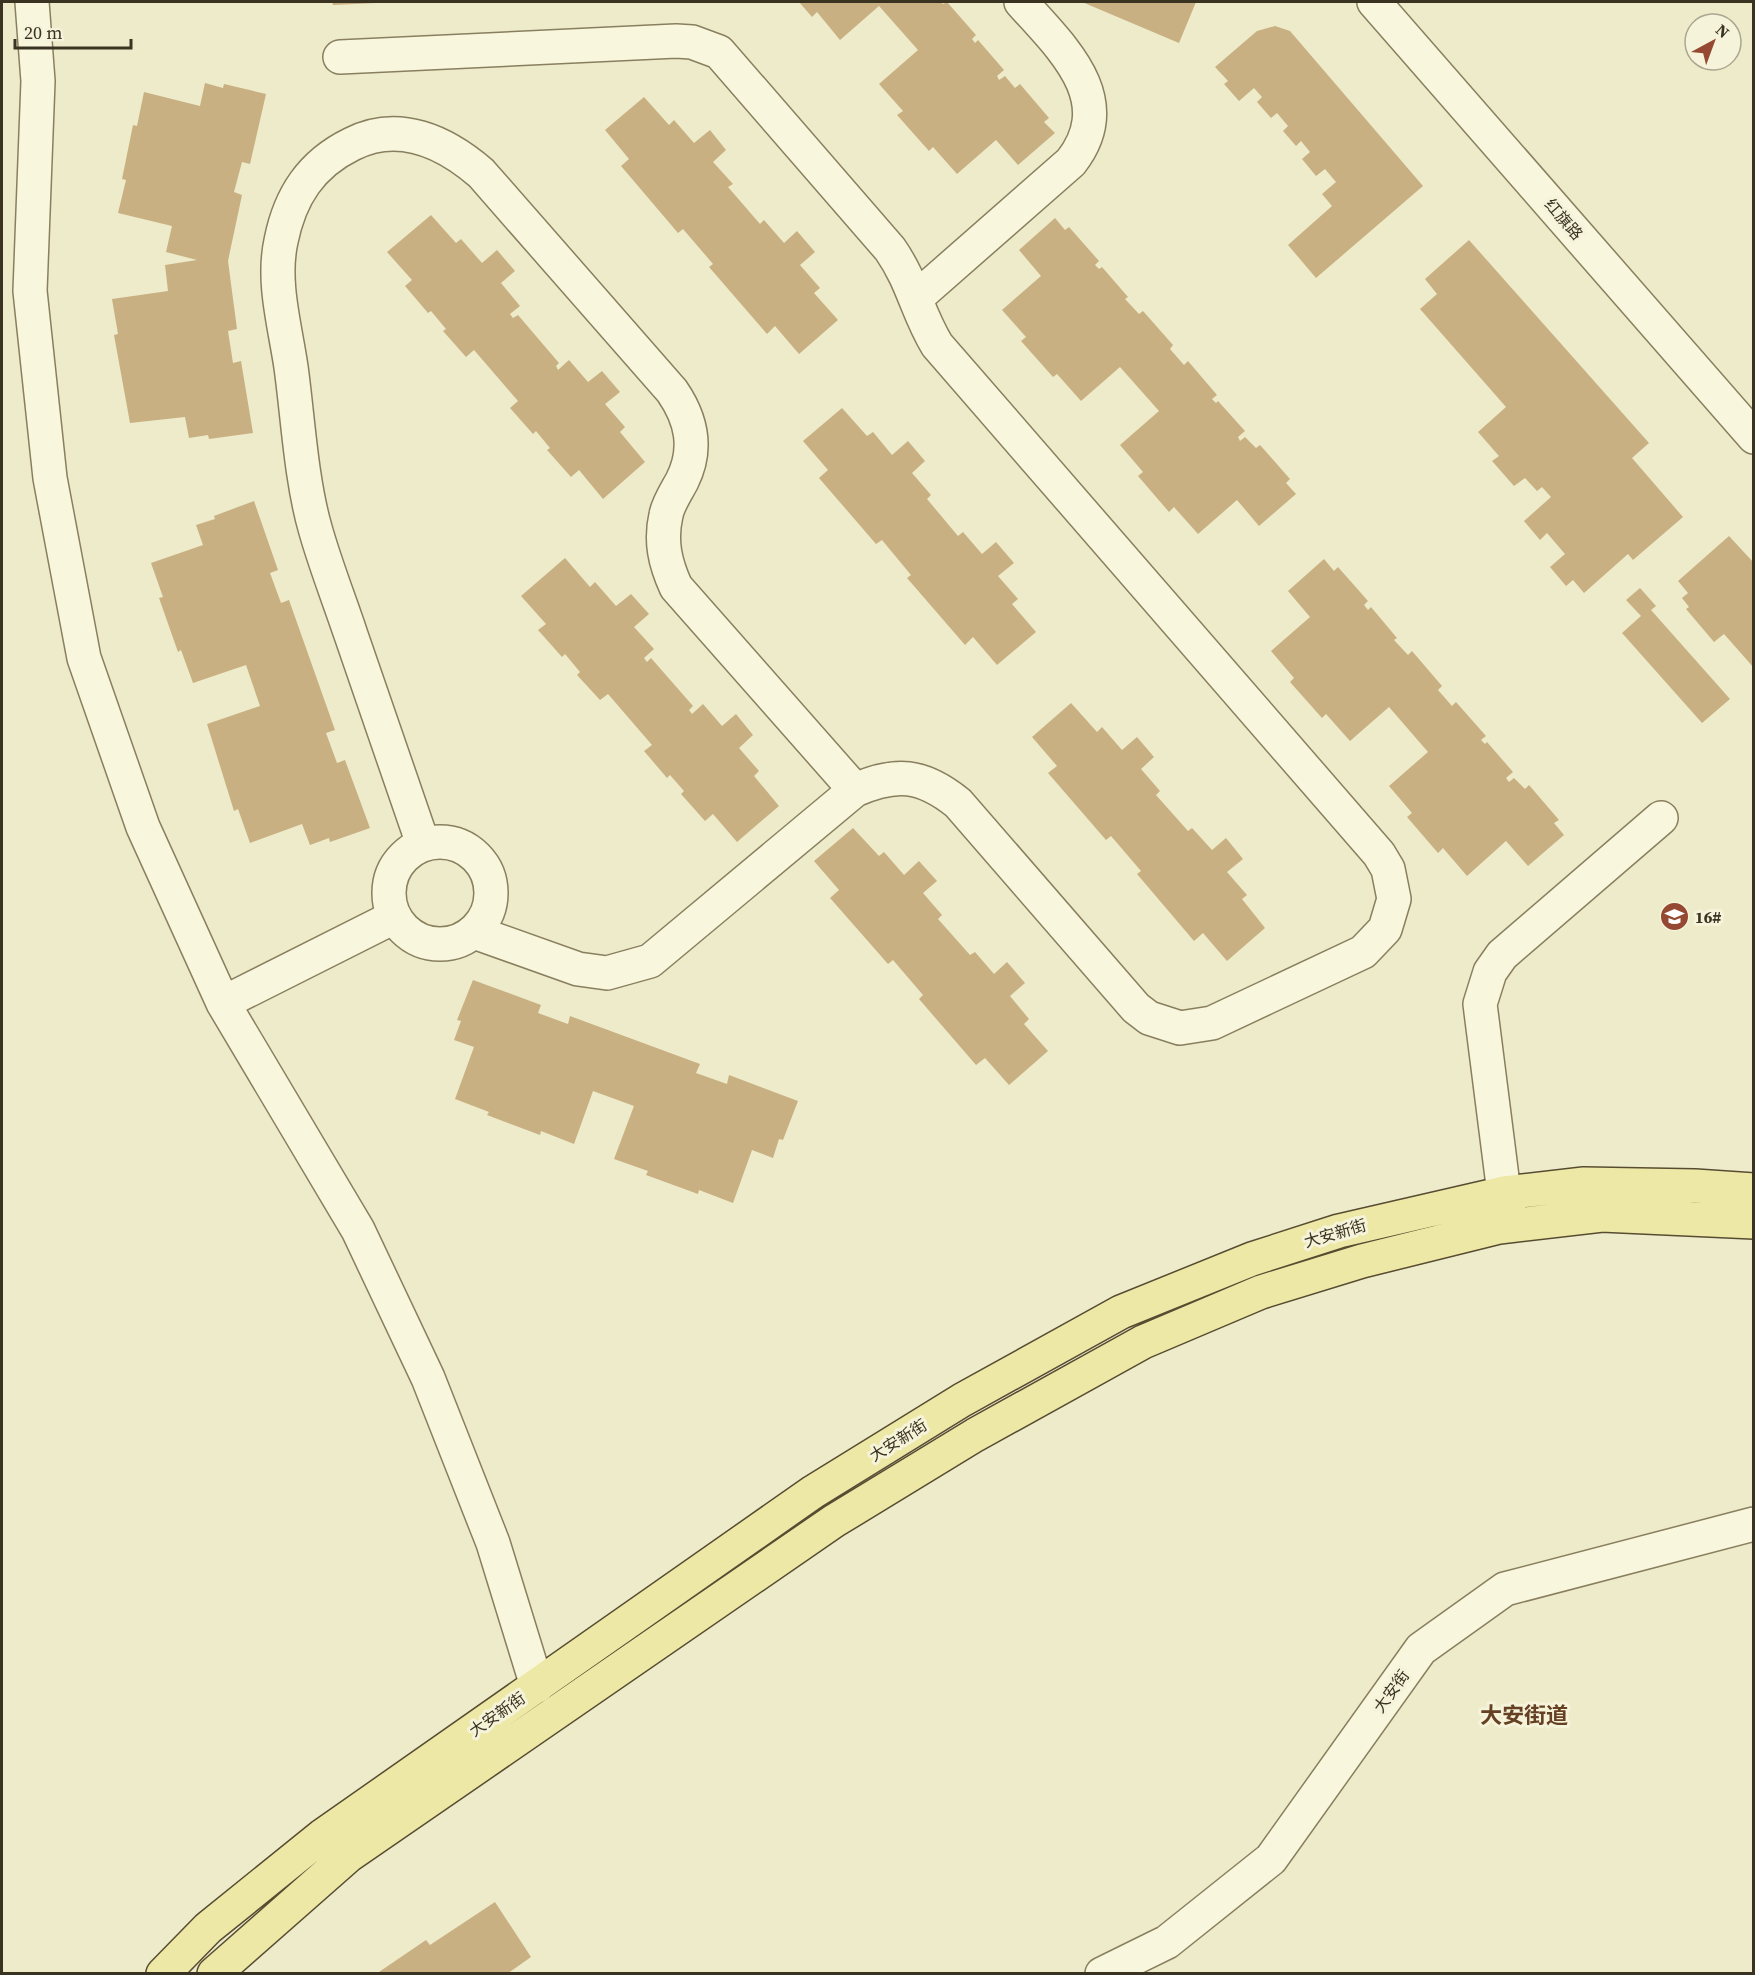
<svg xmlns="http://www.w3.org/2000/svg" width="1755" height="1975" font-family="'Source Serif 4','Noto Sans SC',serif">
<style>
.building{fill:#c9b082}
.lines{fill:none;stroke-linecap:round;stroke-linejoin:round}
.minor-casing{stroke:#897f5f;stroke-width:36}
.major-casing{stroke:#574c32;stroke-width:36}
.minor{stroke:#f8f6dd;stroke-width:33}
.major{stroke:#ede8a5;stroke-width:33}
.labels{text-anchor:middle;stroke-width:6;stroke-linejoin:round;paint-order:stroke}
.street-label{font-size:16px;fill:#3a3322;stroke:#f5f3d9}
.poi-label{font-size:16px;font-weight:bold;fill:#3a3322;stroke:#f5f3d9;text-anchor:start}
.district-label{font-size:22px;font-weight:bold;fill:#654023;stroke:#f5f3d9}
</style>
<rect width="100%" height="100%" fill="#edebca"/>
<path class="building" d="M332,2H376L377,3L333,5Z
M799,2H941L943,4L947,2L976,35L972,39L975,43L978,40L1004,70L997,76L999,80L1005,76L1015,88L1020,84L1049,118L1044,122L1055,133L1018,165L996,140L957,174L933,147L929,151L897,115L903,111L879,84L918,50L879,6L840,40L817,12L812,17Z
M1082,2H1196L1179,43Z
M1275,26L1290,31L1423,186L1316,278L1288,245L1332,206L1322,194L1336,182L1325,169L1316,176L1302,159L1310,152L1301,141L1296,146L1283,131L1288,126L1277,113L1271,118L1257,102L1262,97L1254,88L1239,101L1224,84L1228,81L1215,67L1257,31Z
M205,83L223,88L224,84L266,94L250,164L242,162L234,192L242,195L228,261L237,329L228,331L233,363L241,361L253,433L209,439L208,435L189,438L185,417L130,423L114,335L118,334L112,299L168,291L165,265L197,260L166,252L172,226L118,213L126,180L122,179L133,125L137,126L144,92L200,106Z
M644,97L669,125L674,120L694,143L710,130L726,150L713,162L733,184L728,187L760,224L764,220L784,243L797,231L815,252L800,265L820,288L814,293L838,320L799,354L775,326L767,334L709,267L713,264L683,229L678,233L621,166L629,159L605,130Z
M431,215L456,243L461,239L482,263L497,250L515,271L501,283L520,306L510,314L513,318L518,315L559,363L556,366L558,370L569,360L588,382L602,371L620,392L605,404L625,427L620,432L645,462L603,499L579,470L571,477L547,450L550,448L536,431L533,434L510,408L518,401L474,350L466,357L443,331L446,329L431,311L428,313L405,286L412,280L387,252Z
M1055,218L1065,230L1069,227L1099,261L1095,265L1099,269L1102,267L1128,297L1125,299L1139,314L1143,311L1173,345L1170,349L1184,365L1188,361L1217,395L1212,399L1216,403L1218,401L1245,431L1238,437L1240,441L1245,437L1256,448L1260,445L1290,479L1286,483L1296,494L1259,526L1237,500L1198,534L1174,507L1169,512L1138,476L1143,472L1120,445L1159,411L1120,367L1081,401L1057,374L1053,377L1021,341L1026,337L1002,310L1041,276L1019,250Z
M1469,240L1649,443L1632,458L1683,517L1633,560L1628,554L1584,593L1573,580L1566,586L1550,567L1565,554L1547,533L1540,540L1524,521L1551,497L1542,487L1537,491L1525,478L1514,486L1492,461L1499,456L1478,432L1506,407L1420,309L1437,294L1425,279Z
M842,408L867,436L873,432L892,455L908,441L925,461L912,473L931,495L927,499L958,536L963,532L982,554L996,542L1014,563L998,576L1018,599L1012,604L1036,632L997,665L973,637L965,645L907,578L911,575L882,540L876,544L819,478L828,470L803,441Z
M254,501L278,570L270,573L281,603L289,600L335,730L326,733L337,763L345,760L370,828L330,842L329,838L310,845L302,824L250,843L238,809L234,811L207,724L260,706L246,665L193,683L181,650L178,652L159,598L163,597L151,563L203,545L196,525L215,519L214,516Z
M1729,536L1754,563V668L1724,634L1714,642L1686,609L1689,607L1682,598L1688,593L1678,581Z
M565,558L590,587L595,582L616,606L631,594L649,614L634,627L654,649L644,658L647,662L651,658L693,706L689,710L692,714L703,704L722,726L736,714L753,735L739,748L759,771L754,776L779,806L737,842L713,814L705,821L681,794L684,791L670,775L667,778L644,751L652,745L608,694L600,700L577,675L580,672L565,654L562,657L538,630L546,624L521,596Z
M1324,559L1334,571L1338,567L1368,601L1364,605L1368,610L1371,607L1397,638L1394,640L1408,655L1412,651L1442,686L1438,690L1452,706L1456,702L1486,736L1481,740L1485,744L1487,742L1513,772L1506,778L1509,782L1514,778L1525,789L1529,785L1559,820L1554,823L1564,835L1528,866L1506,841L1467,876L1443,848L1438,853L1407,817L1412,813L1389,786L1428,752L1389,707L1350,741L1326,714L1322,718L1290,682L1294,678L1271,651L1310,617L1288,591Z
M1640,588L1656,606L1651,610L1730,699L1702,723L1622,633L1641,616L1626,600Z
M1071,703L1097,732L1102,727L1122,750L1137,737L1154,757L1141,769L1160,791L1156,795L1188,831L1192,828L1212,850L1226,838L1243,859L1227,872L1247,895L1242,899L1265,928L1227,961L1203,933L1194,941L1137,874L1141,871L1111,836L1106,840L1048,773L1057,766L1032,737Z
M853,828L879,856L884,852L904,875L919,861L937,881L923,893L942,915L938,919L970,955L975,952L994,974L1007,962L1025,983L1010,996L1029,1019L1024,1024L1048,1051L1009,1085L985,1058L976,1065L919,999L923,995L893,960L888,964L830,898L839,890L814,861Z
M473,980L541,1005L538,1013L568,1024L570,1016L700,1064L696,1073L727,1084L729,1075L798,1101L783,1140L779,1139L773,1158L752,1150L733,1203L699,1190L698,1194L646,1175L648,1171L614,1159L634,1106L593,1091L574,1144L541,1131L540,1135L487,1115L489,1112L455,1099L474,1047L454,1040L461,1021L457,1020Z
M495,1902L531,1957L507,1974H376L426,1940L430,1945Z"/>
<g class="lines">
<defs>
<path id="minor" d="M32,2L38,81L30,291L50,478L84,658L143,827L223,1003L358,1230L428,1378L493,1543L537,1686
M1374,2L1754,437
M340,57L676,41L692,42L719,52L890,249C913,282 917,312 937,345L1379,854L1388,869L1394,899L1385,929L1363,952L1212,1023L1180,1028L1149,1018L1136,1008L958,803C922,774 896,772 855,790L650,961L607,973L578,969L474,932
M916,298L1071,162C1120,99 1061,47 1021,2
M389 893a51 51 0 1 1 102 0a51 51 0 1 1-102 0Z
M423,844C399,775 375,705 351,635C339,599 325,564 315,528C301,479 298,418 291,367C285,326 272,282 281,241C290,196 311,164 352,144C399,120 445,142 481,173L672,391C692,420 698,449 682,481C676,492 668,504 666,515C660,541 665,563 676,587L855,790
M223,1003L394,917
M1504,1193L1480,1004L1490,972L1502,955L1661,818
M1102,1974L1167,1942L1271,1859L1421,1649L1505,1589L1754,1524"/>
<path id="major" d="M163,1974L208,1928L322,1836L813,1492L962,1400L1121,1312L1252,1259L1339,1231L1504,1193L1584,1184L1695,1186L1754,1190
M214,1974L348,1856L834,1521L975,1435L1143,1342L1261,1292L1362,1261L1499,1227L1602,1215L1754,1222"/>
</defs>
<use href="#minor" class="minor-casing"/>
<use href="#major" class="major-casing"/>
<use href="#minor" class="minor"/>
<use href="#major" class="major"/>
</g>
<defs>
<symbol id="school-disc" viewBox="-11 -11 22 22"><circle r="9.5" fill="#954832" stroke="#f5f3d9"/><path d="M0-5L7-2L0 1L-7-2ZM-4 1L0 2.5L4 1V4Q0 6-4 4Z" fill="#fff"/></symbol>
</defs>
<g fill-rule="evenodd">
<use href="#school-disc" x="1658" y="900" width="33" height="33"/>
</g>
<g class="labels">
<g class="street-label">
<text transform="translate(1564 219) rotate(49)" y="6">红旗路</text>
<text transform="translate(1335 1233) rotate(-16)" y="6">大安新街</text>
<text transform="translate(898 1440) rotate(-32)" y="6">大安新街</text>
<text transform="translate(1391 1691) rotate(-54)" y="6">大安街</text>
<text transform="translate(497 1714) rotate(-35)" y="6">大安新街</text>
</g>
<g class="poi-label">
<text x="1695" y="923">16#</text>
</g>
<g class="district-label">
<text x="1524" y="1723">大安街道</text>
</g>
</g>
<rect width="1755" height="1975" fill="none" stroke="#3a3322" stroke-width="6"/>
<g transform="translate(1713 42) rotate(41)"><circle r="28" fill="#f5f3d9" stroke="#aaa690" stroke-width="1.5"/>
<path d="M0-4.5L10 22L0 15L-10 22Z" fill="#954832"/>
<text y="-9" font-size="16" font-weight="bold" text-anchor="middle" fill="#3a3322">N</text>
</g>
<path d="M15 39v9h116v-9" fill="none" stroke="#3a3322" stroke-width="3"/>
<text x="24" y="39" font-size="18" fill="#3a3322" stroke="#f5f3d9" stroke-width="4.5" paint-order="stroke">20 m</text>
</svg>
